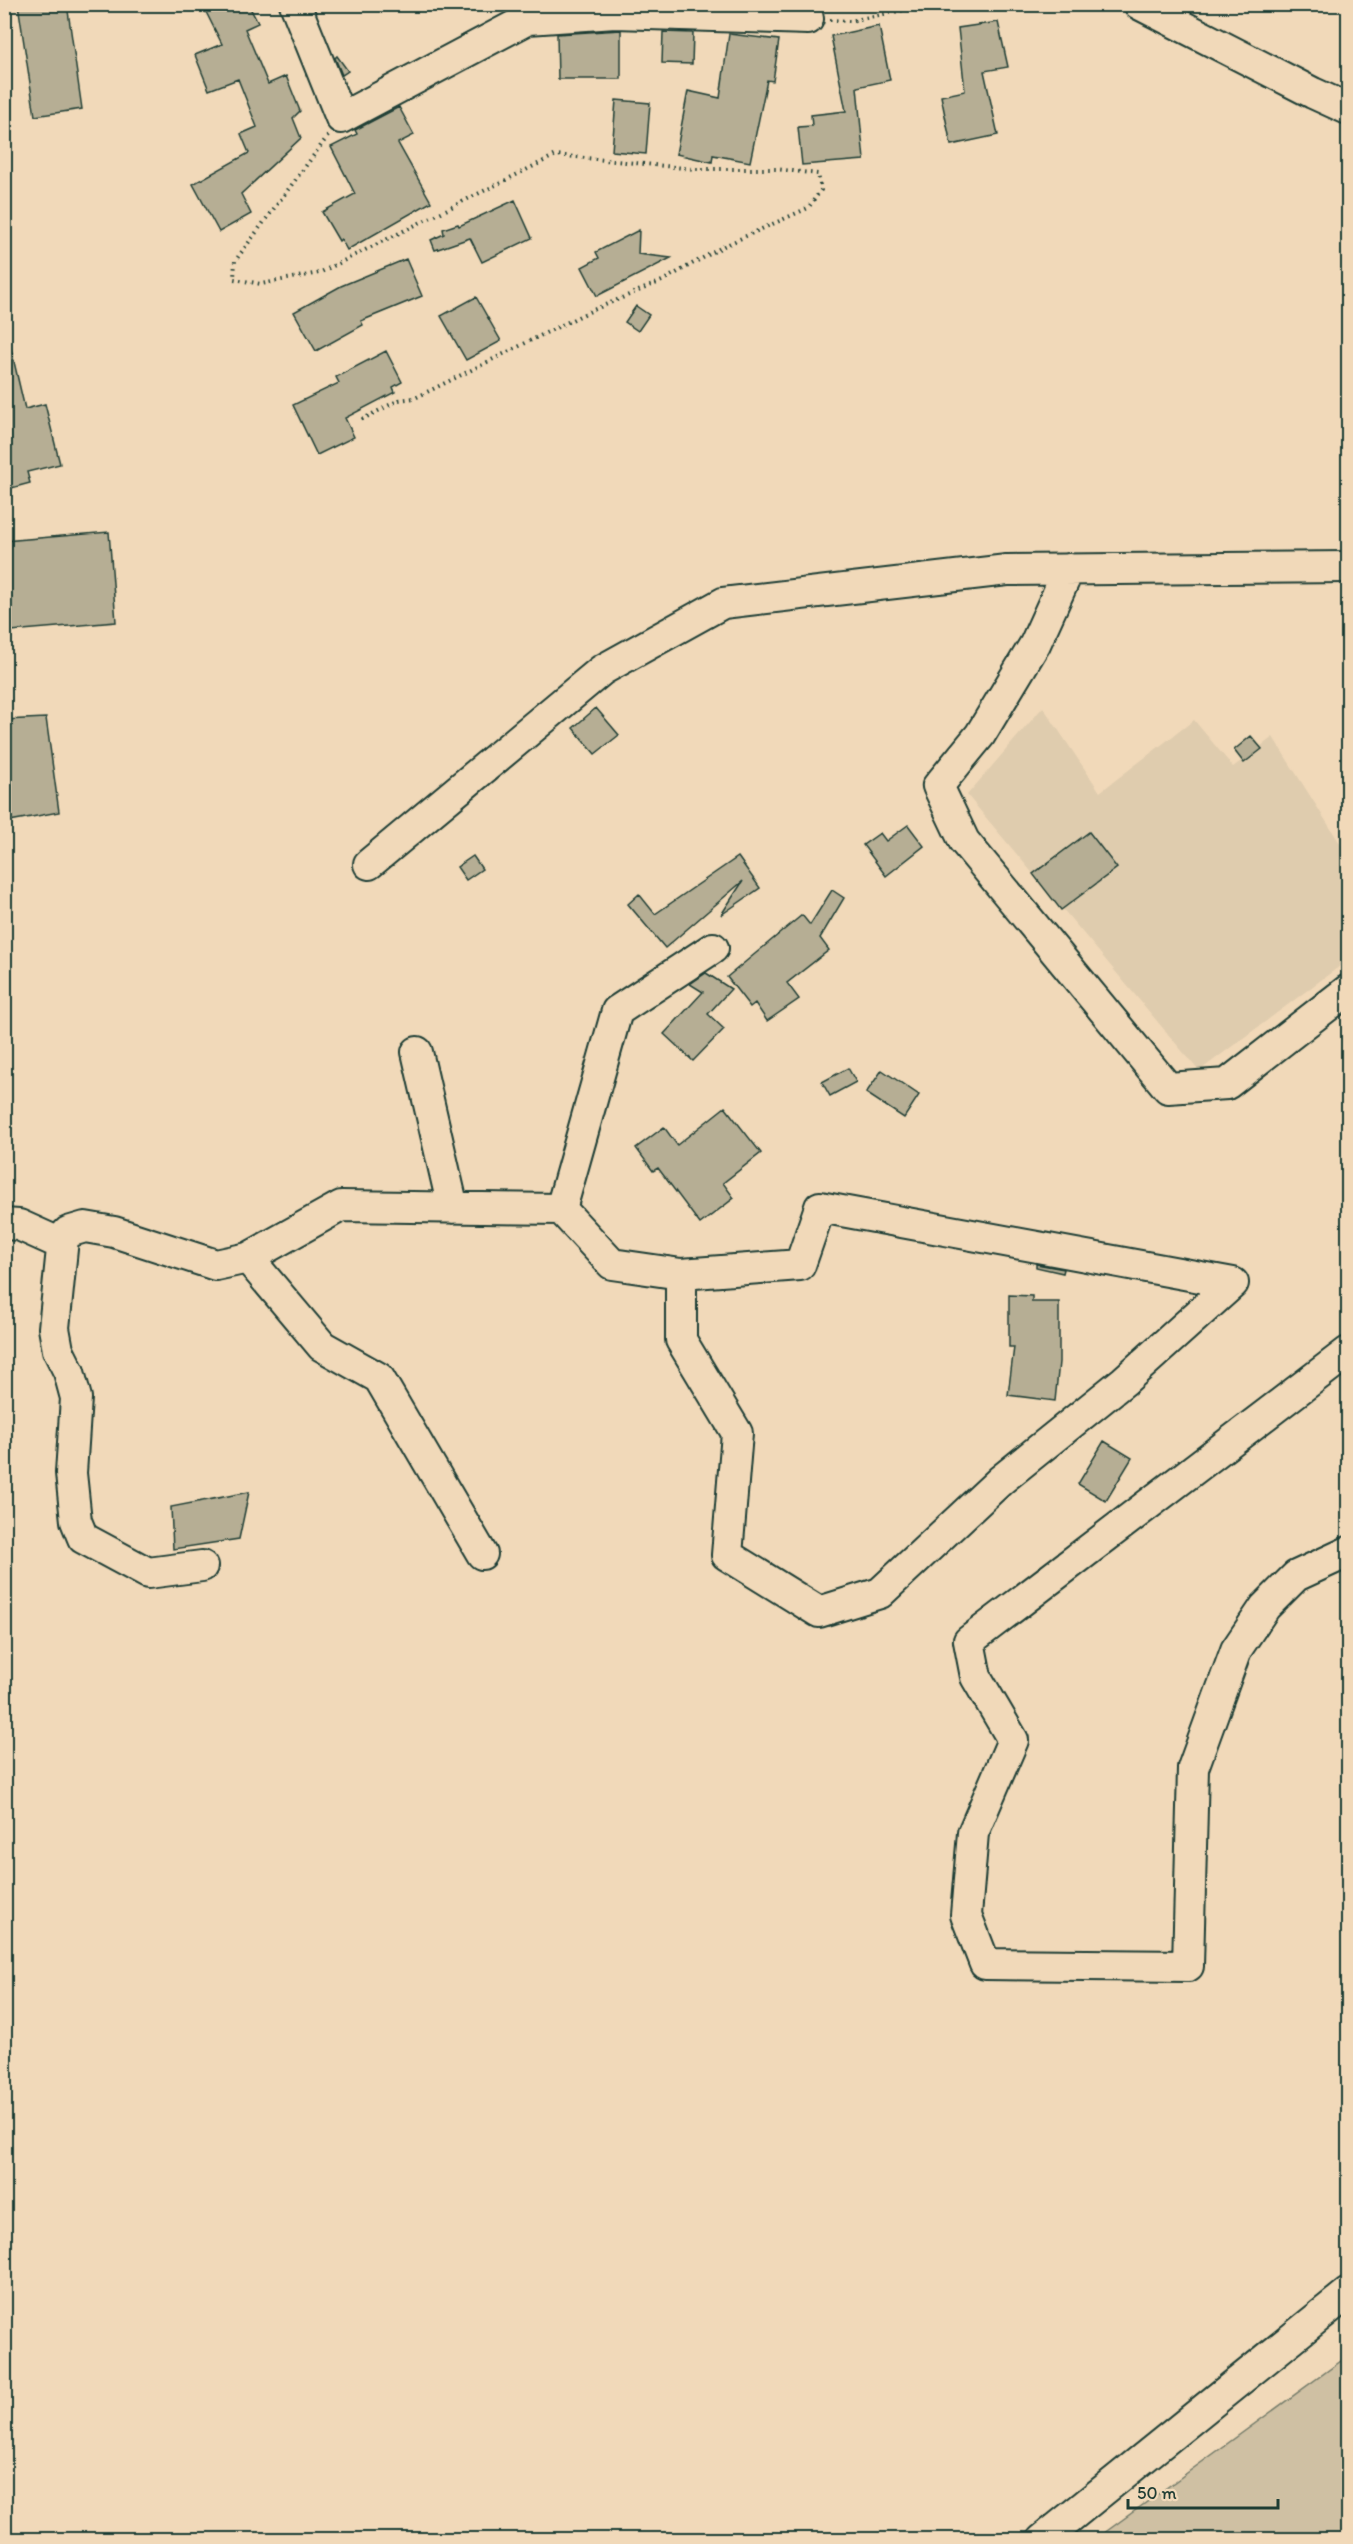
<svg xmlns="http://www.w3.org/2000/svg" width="1353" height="2544" font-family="Itim,sans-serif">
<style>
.built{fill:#dfccae}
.green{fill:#cfc0a3;stroke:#777e6c;stroke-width:1.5}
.building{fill:#b6ae94;stroke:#1f3d34;stroke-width:1.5}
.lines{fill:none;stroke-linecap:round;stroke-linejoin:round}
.minor-casing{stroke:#1f3d34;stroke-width:34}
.path{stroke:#1f3d34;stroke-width:4;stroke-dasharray:1.5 4.5;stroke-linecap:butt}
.minor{stroke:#f1d9b9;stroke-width:30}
</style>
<rect width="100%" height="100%" fill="#f1d9b9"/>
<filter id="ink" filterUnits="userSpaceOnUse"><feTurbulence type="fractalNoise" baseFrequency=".0167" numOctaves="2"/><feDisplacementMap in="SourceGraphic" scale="12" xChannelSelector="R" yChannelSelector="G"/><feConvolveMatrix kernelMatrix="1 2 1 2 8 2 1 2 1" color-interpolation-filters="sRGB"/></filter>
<g filter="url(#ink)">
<path class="built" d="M1043,707L1100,792L1194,720L1233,767L1273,737L1348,856V960L1199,1071L967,795Z"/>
<path class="green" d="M1348,2356V2539H1096Z"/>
<path class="building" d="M18,4H67L82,109L35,116Z
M202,4H248L258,23L245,29L268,84L286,76L300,111L293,118L301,138L241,194L251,214L219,232L193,184L249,153L241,134L257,127L238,79L209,90L195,55L222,44Z
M998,22L1008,67L984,71L998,135L951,145L941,96L965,91L958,28Z
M879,26L890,80L857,87L864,160L802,165L798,127L812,126L811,115L846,111L831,36Z
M621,30V79H558L557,34Z
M663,32L693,33L692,64L662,63Z
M729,34L779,40L773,81L767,80L750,162L713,155L712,162L676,154L688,91L720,98Z
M337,56L348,71L342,75L335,58Z
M616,100L650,103L646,154L612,151Z
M399,107L414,135L398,143L431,202L347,250L341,239L339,241L322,212L355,194L331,147L357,134L355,130Z
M515,200L532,238L482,262L470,238L435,250L431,240L444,234L443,229L458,224L459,226Z
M639,230L638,254L671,258L597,296L582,267L599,258L596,252Z
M406,259L422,296L361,321L363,325L316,351L294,312L341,286Z
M476,297L501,341L466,360L441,316Z
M636,306L649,315L638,331L625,322Z
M11,349L25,409L45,404L60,464L27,472L30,483L4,490V350Z
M386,351L402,382L393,387L395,392L345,418L354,437L317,455L293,405L339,383L336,377Z
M109,532L116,622L11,631L4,570V541Z
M596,708L619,735L595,754L573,728Z
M46,718L59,812L4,822V720Z
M1251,736L1262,749L1244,763L1234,750Z
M908,825L924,846L886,876L863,845L880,833L886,841Z
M1089,832L1117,868L1061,910L1033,874Z
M473,856L482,869L466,880L457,867Z
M738,857L760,888L721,915L743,881L665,948L628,904L639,894L655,914Z
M832,890L844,898L820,938L829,950L787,983L799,999L767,1021L755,1003L750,1007L727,977L802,915L810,925Z
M706,973L731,989L708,1014L724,1029L693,1061L664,1034L703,992L690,984Z
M848,1068L856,1082L830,1096L822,1082Z
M882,1070L919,1095L904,1118L866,1093Z
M725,1107L761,1153L723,1183L734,1198L700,1224L658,1168L653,1171L636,1148L664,1127L677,1145Z
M1036,1264L1064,1269L1063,1273L1036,1267Z
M1009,1295L1032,1296V1302H1059V1362L1055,1401L1008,1395L1014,1347H1009Z
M1104,1441L1132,1458L1106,1501L1078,1484Z
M249,1492L239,1539L173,1549L171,1507Z"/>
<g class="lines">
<defs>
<path id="minor" d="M295,4L341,118L528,19L615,13L808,19L805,4
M1139,4L1313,93L1348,109
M1069,569L1035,644L980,735L938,786L964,841L1168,1088L1227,1084L1348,990
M369,864L602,670L723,603L1007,570L1348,567
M417,1052L453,1208
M561,1209L617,1011L713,948
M4,1224L19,1225L59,1243L68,1232L85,1227L114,1232L216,1265L248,1258L341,1206L561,1209L612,1264L681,1274L800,1265L820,1207L1233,1283
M63,1239L54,1328L58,1350L69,1372L76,1398L71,1473L76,1521L83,1538L148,1573L202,1566
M248,1258L322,1346L379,1378L482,1554
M681,1274V1340L737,1433L727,1555L819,1612L880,1593L1001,1480L1124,1381L1233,1283
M1348,1352L969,1641L976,1677L1013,1740L973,1833L966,1915L985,1964L1188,1966L1193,1768L1236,1650L1265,1607L1296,1576L1348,1552
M1042,2540L1348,2293"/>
</defs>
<use href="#minor" class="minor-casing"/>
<path class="path" d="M830,20L850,21L933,4
M328,136L235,261L234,279L261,284L319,273L556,155L694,169H776L818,174L821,190L808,208L724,246L662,281L586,313L415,398L399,400L359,421"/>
<use href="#minor" class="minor"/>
</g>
</g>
<rect width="1353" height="2544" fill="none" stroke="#f1d9b9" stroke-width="24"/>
<rect x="12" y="12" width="1329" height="2520" fill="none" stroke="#1f3d34" stroke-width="2" filter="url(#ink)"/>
<path d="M1128 2499v9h150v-9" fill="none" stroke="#1f3d34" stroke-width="3"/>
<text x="1137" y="2499" font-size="18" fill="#1f3d34" stroke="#f1d9b9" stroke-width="4.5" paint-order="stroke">50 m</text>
</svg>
